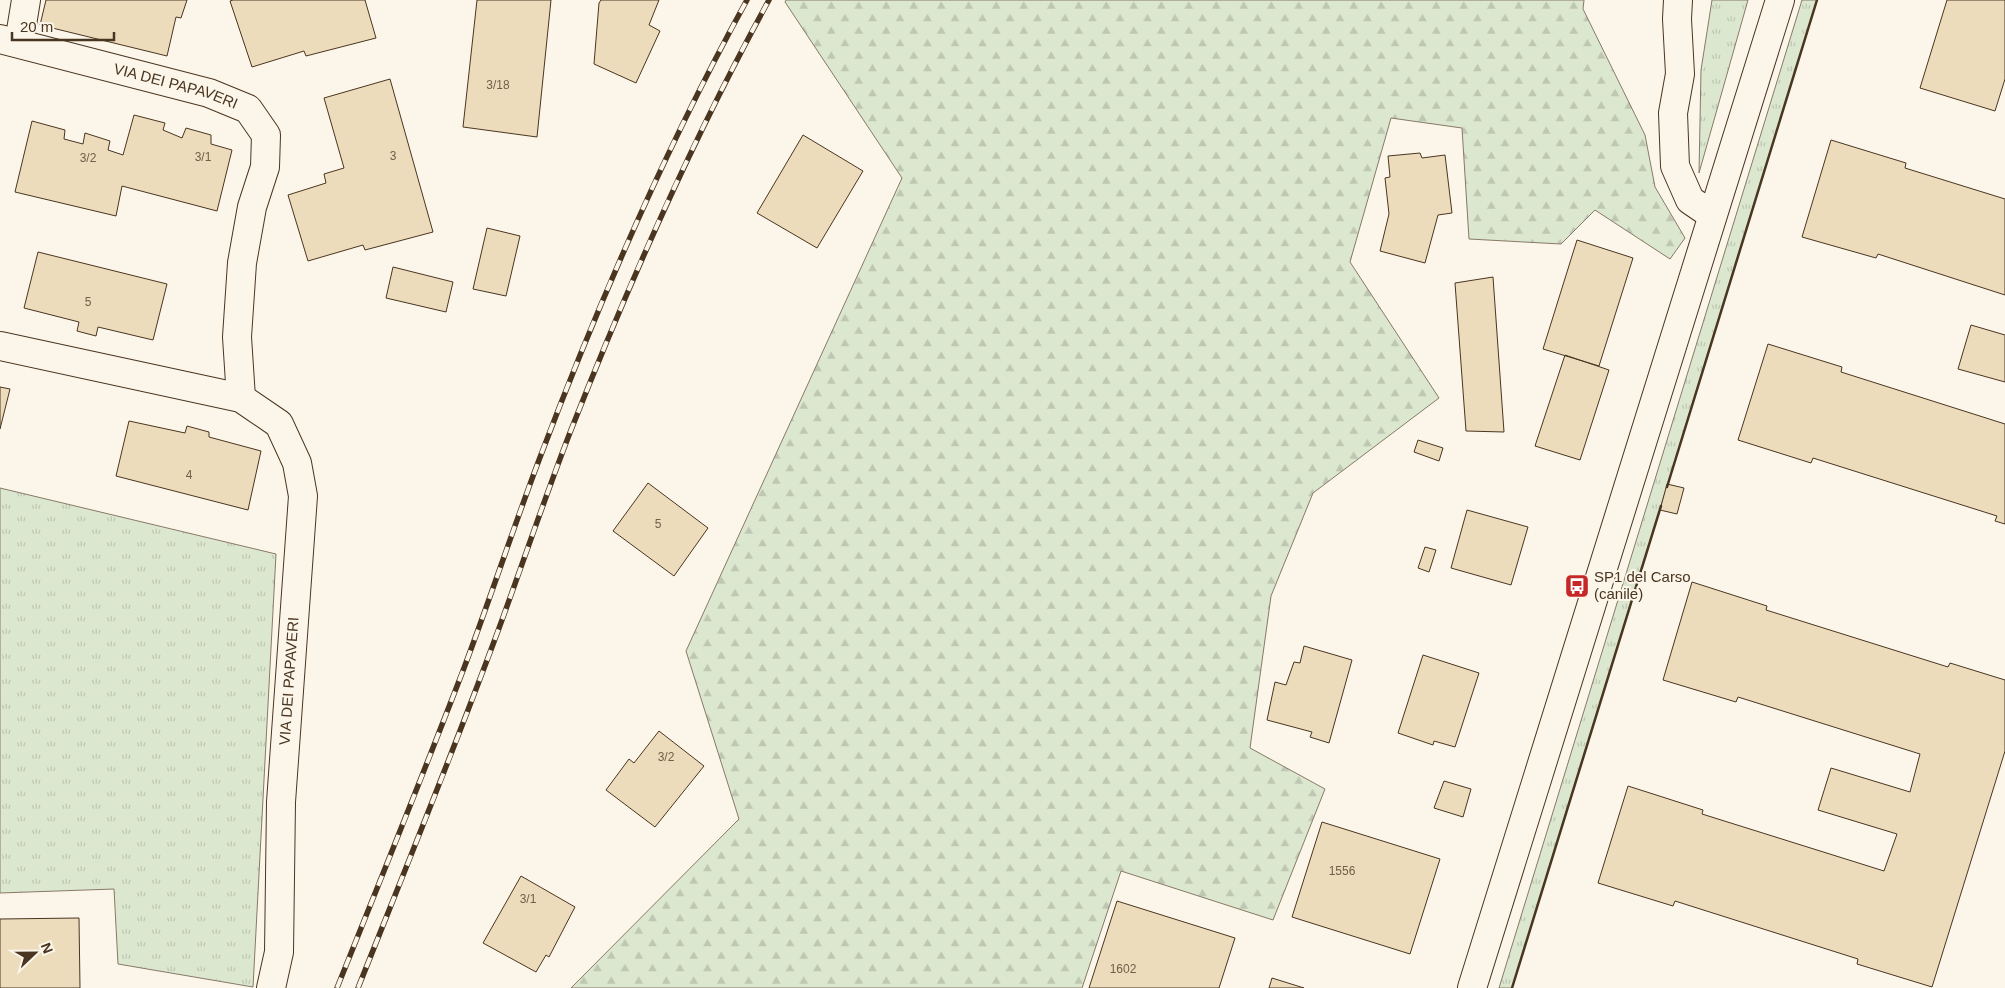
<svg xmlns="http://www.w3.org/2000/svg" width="2005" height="988" font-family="Arial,sans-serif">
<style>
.grass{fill:url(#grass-tufts);stroke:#887966}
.forest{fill:url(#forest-firs);stroke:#887966}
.building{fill:#ecdcbc;stroke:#4a3520}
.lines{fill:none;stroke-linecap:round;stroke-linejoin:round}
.street-casing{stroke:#4a3520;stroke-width:30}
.secondary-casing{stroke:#4a3520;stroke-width:30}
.street{stroke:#fbf6e9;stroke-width:28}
.secondary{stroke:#fbf6e9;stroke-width:28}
.rail-casing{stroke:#4a3520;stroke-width:5.5}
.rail{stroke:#fbf6e9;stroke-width:4;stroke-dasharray:11;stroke-linecap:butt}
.wall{stroke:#4a3520;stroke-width:2.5}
.labels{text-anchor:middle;stroke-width:4;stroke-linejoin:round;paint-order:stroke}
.number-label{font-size:12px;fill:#725f47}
.street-label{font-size:15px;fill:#4a3520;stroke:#fbf6e9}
.poi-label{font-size:15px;fill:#4a3520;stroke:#fbf6e9;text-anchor:start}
</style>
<defs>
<pattern id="grass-tufts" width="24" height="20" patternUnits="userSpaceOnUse" patternTransform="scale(1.25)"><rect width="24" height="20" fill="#dce7d0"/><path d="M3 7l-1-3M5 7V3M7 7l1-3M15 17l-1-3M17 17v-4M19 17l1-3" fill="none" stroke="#bec7b2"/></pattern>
<pattern id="forest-firs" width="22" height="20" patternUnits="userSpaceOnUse" patternTransform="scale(1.25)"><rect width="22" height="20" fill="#dce7d0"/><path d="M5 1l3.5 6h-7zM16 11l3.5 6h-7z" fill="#bec7b2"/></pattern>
</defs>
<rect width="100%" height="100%" fill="#fbf6e9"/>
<path class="grass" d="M1712,0H1748L1699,173L1701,70Z
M1802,0H1817L1512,988H1499Z
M0,488L276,554L253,987L118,964L114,889L0,893Z"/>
<path class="forest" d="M786,0H1584L1583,9L1645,135L1655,187L1685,238L1670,259L1595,210L1561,244L1469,239L1462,128L1391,118L1350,262L1439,398L1313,493L1271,596L1250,748L1325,789L1273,920L1121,871L1082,988H571L739,819L686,651L902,178L785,2Z"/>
<path class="building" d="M46,0H187L181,18L176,17L167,56L40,25Z
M233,0H365L376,38L306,56L304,51L252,67L230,1Z
M477,0H551L537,137L463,127Z
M601,0H659L649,25L660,31L636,83L594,64L599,3Z
M1947,0H2005V79L1995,111L1920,88Z
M390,79L433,232L365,250L363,245L308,261L288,195L326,183L324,174L344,168L324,98Z
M134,115L165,123L163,130L182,138L186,128L211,135V144L232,150L217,211L122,186L116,216L15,192L32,121L65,130L64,139L83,144L85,133L110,141L108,150L123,155Z
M803,135L863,171L817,248L757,213Z
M1831,140L1906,163L1905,168L2005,199V295L1878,254L1876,258L1802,237Z
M1420,153L1422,158L1445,155L1452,213L1438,215L1425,263L1380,251L1389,214L1385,178L1390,177L1388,156Z
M487,228L520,236L506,296L473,289Z
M1577,240L1633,258L1599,366L1543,349Z
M38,252L167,284L153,340L98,327L96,336L77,331L79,322L24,308Z
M393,267L453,282L446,312L386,298Z
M1493,277L1504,432L1466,431L1455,283Z
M1971,325L2005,335V382L1958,369Z
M1768,344L1842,367L1841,372L2005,424V524L1995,521L1997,516L1813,458L1811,463L1738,440Z
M1565,355L1609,370L1580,460L1535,446Z
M0,387L10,389L0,429Z
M129,421L185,433L187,426L209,432V437L261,451L248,510L116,476Z
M1418,440L1443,448L1439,461L1414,452Z
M648,483L708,528L674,576L613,531Z
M1667,484L1684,488L1677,514L1660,510Z
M1467,510L1528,527L1511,585L1451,568Z
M1425,547L1436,550L1429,572L1418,568Z
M1692,582L1767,606L1766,610L1948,667L1950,663L2005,680V751L1932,987L1857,964L1858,959L1675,901L1673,906L1598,883L1628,786L1703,810L1702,814L1884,871L1897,834L1818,810L1831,768L1910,792L1920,754L1738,697L1736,702L1663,680Z
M1304,646L1352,660L1329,743L1310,737L1312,732L1267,720L1275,682L1286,685L1294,662L1300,663Z
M1423,655L1479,673L1455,747L1434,741L1433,745L1398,733Z
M659,731L704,766L655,827L606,790L629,759L634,763Z
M1444,781L1471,789L1463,817L1434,808Z
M1322,822L1440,859L1410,954L1292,917Z
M521,876L575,907L549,957L546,955L536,972L483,943Z
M1117,901L1235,938L1219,988H1089Z
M79,918L80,988H0V919Z
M1272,978L1304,988H1269Z"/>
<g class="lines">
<defs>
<g id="street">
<path d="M1678,0L1677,19L1680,74L1673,113L1675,166L1690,200L1712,215"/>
<path id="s1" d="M0,39L209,93L248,109L266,135L265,167L252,207L242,263L237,337L241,398"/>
<path d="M19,43L26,0"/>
<path d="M0,346L241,398L279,424L297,463L303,496L281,802L279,952L271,988"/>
</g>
<path id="secondary" d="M1472,988L1780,0"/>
</defs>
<use href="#street" class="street-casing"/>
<use href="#secondary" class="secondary-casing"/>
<use href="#street" class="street"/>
<use href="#secondary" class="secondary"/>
<defs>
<path id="rail" d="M337,988C380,881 423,775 464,668C490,599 513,529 539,460C598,304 666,147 747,0
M358,988C403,875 449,762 492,647C519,575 543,502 571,430C629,283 693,138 769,0"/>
</defs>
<use href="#rail" class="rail-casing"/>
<use href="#rail" class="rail"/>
<path class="wall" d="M1667,487L1817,0
M1512,988L1661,506"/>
</g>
<defs>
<symbol id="bus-square" viewBox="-11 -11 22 22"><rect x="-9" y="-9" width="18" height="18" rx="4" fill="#c62828" stroke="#fbf6e9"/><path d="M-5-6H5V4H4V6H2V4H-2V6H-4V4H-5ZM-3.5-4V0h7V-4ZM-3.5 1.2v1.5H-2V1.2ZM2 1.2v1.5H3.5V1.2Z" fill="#fff"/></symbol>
</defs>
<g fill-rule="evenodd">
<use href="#bus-square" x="1563" y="572" width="28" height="28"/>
</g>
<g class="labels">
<g class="number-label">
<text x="498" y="89">3/18</text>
<text x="393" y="160">3</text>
<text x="203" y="161">3/1</text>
<text x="88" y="162">3/2</text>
<text x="88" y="306">5</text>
<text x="189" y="479">4</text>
<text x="658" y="528">5</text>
<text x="666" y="761">3/2</text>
<text x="1342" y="875">1556</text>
<text x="528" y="903">3/1</text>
<text x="1123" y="973">1602</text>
</g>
<g class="street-label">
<text dy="5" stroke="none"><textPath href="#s1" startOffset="182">VIA DEI PAPAVERI</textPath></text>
<text transform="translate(289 681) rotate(-86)" y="5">VIA DEI PAPAVERI</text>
</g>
<g class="poi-label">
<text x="1594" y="582">SP1 del Carso<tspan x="1594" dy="17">(canile)</tspan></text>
</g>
</g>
<g transform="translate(35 953) rotate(68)" stroke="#fbf6e9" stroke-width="4" paint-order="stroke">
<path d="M0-4L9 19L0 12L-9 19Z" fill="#4a3520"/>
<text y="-8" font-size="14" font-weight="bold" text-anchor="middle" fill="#4a3520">N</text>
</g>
<path d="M12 32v8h102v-8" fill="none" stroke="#4a3520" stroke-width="2.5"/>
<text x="20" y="32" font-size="15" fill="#4a3520" stroke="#fbf6e9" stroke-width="4" paint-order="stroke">20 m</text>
</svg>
